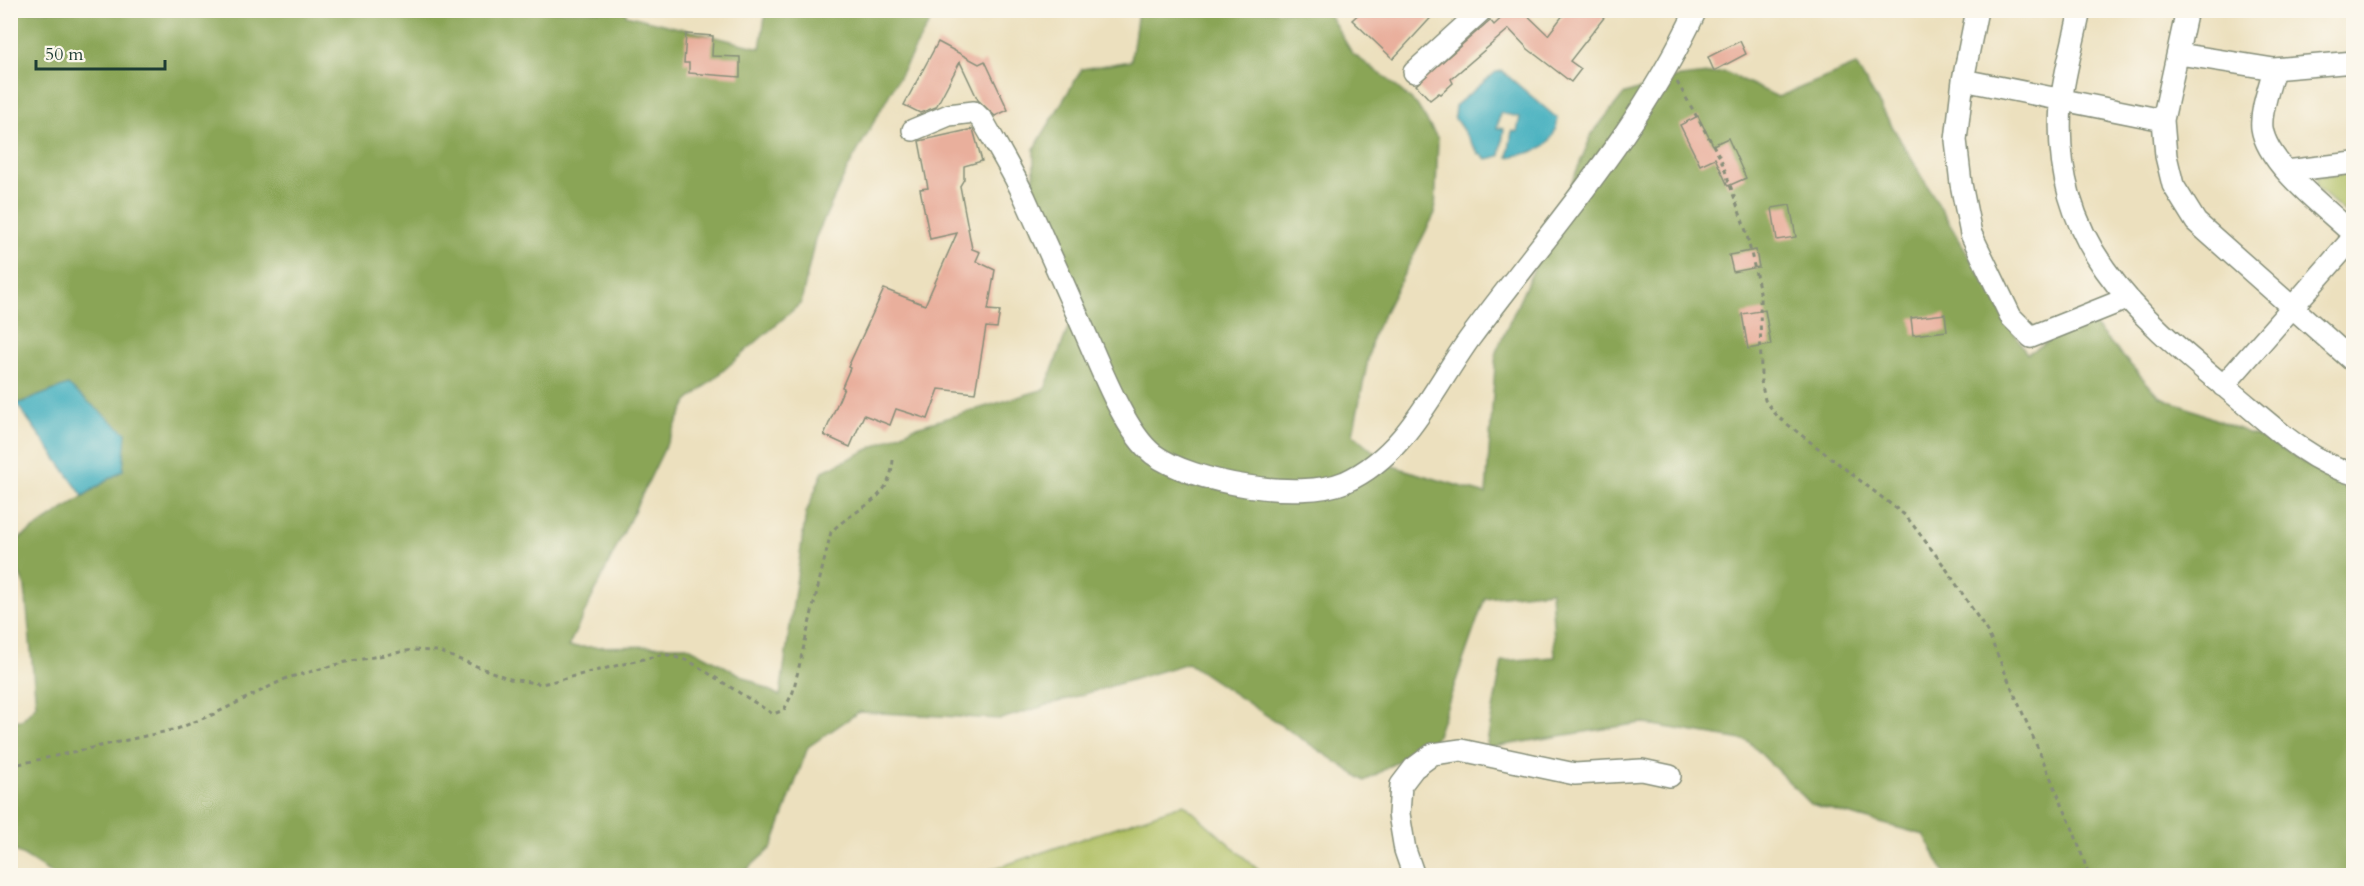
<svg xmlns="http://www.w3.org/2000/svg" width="2364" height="886" font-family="Cardo,serif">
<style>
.green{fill:#aebe61;stroke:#667e4a;stroke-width:1.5}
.forest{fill:#8aa557;stroke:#547146;stroke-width:1.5}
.water{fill:#40aebe;stroke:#307679;stroke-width:1.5}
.building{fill:#e9af9c}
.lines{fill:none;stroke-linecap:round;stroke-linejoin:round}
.minor-casing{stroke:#868e79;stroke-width:24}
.path{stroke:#868e79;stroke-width:3;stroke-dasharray:4.5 4.5;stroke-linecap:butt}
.minor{stroke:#fff;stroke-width:21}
</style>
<rect width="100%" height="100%" fill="#fbf7ec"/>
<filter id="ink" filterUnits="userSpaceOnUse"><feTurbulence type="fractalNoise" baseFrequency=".0167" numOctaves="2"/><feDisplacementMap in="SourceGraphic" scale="12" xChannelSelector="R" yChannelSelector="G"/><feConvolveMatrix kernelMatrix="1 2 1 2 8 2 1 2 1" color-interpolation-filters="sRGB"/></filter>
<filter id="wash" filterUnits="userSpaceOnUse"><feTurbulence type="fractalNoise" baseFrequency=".008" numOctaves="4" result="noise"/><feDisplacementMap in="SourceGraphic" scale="24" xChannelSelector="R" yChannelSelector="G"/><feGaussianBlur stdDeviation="1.35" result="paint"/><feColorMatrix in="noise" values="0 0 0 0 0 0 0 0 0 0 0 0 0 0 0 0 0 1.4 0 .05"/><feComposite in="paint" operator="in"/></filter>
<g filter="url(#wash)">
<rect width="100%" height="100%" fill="#ece0be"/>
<path class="green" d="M2353,173V219L2316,187L2317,177Z
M1184,804L1264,875H976Z"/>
<path class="forest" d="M11,11H626V15L760,48L766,11H936L847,170L815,239L801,303L687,402L568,647L687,646L780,696L806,513L823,471L913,428L1045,389L1081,294L1033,231L1034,149L1082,69L1131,61L1138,11H1327L1352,53L1390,81L1417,105L1438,139L1435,213L1373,335L1353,434L1389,465L1486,494L1496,352L1557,218L1592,134L1623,95L1672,78L1725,72L1778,97L1856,65L2027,354L2087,317L2159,396L2270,442L2353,493V875H1946L1924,835L1811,804L1748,741L1641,723L1486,748L1502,661L1555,657L1551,591L1485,598L1436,738L1365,781L1188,663L1001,719L859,712L808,747L772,847L741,875H54L11,848V721L22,720L36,705L25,587L11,553V544L123,470L68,385L11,406Z"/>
<path class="water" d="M1502,71L1558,119C1553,150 1536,152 1508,157L1512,131L1517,132L1520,117L1500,113L1497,128L1504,129L1500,156L1487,159L1479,154L1454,117L1455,106L1496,72Z
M68,385L126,433L123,470L83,496L17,404Z"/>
<g id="blocks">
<path class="building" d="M1363,10H1438L1393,59L1352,20Z
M1510,10H1522L1548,35L1567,10H1610L1570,61L1581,69L1571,82L1528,49L1509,29L1451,79L1453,83L1441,94L1439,93L1430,100L1416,85L1490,20L1494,25Z
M686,34L713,36L712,56L740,57V77L689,73V63H684Z
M1740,41L1746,54L1714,71L1708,57Z
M938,42L979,64L985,61L1008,110L995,116L978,100L960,62L936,107L920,113L904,105Z
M1698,116L1713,145L1728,138L1746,178L1728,186L1715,158L1700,165L1680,125Z
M973,129L982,161L964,166V179L960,186L972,249L980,252L976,261L995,270L988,310L1000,311L997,328L986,327L975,393L939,389L928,419L896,409L890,425L864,415L850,447L824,435L844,388L842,387L850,368L848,367L884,289L925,305L957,233L930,239L920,189L928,188L919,141Z
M1790,205L1796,237L1777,240L1772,208Z
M1756,250L1759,267L1733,272L1729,255Z
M1765,310L1771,345L1748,349L1742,314Z
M1945,314L1947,331L1913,335L1911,318Z"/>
</g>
</g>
<g filter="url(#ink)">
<use href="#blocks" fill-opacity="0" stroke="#868e79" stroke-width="1.5"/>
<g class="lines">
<defs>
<path id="minor" d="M1977,10L1963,80L1956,140L1961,184L1971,234L2011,317L2031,337L2126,299
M2080,10C2074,41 2064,73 2061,104C2051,242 2132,311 2230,391C2267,421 2306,461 2354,474
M2187,10L2163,120L2166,156L2173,185L2196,222L2354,362
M2179,54L2274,69L2354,62
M2274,69C2270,86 2260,111 2262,128C2267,165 2327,209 2354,235
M1414,72L1482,10
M1963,80L2163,120
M913,130L949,115L974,112L983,121C997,146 1013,172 1025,198C1046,245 1067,291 1087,337C1101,369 1126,433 1153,454C1192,483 1300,501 1345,482C1407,454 1433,389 1470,338C1549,231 1640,132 1696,10
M2286,171L2354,163
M2223,386L2354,237
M1414,876L1405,850L1399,814L1401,785L1414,768L1433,754L1461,750L1575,774L1642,770L1670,776"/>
</defs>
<use href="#minor" class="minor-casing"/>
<path class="path" d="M1677,82L1721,159L1746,231L1760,292L1761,381L1765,400L1778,417L1906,516L1945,567L1988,633L2074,832L2089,876
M10,766L177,729L214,714L287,678L346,662L412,650L437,651L510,679L542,684L664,654L689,661L773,714L784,710L793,692L831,532C859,504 890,503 893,460"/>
<use href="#minor" class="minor"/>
</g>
</g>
<rect width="2364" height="886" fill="none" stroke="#fbf7ec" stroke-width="36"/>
<path d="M36 60v9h129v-9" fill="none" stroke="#1f3d34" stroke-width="3"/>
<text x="45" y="60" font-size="18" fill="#1f3d34" stroke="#fbf7ec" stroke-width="4.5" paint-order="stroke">50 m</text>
</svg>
